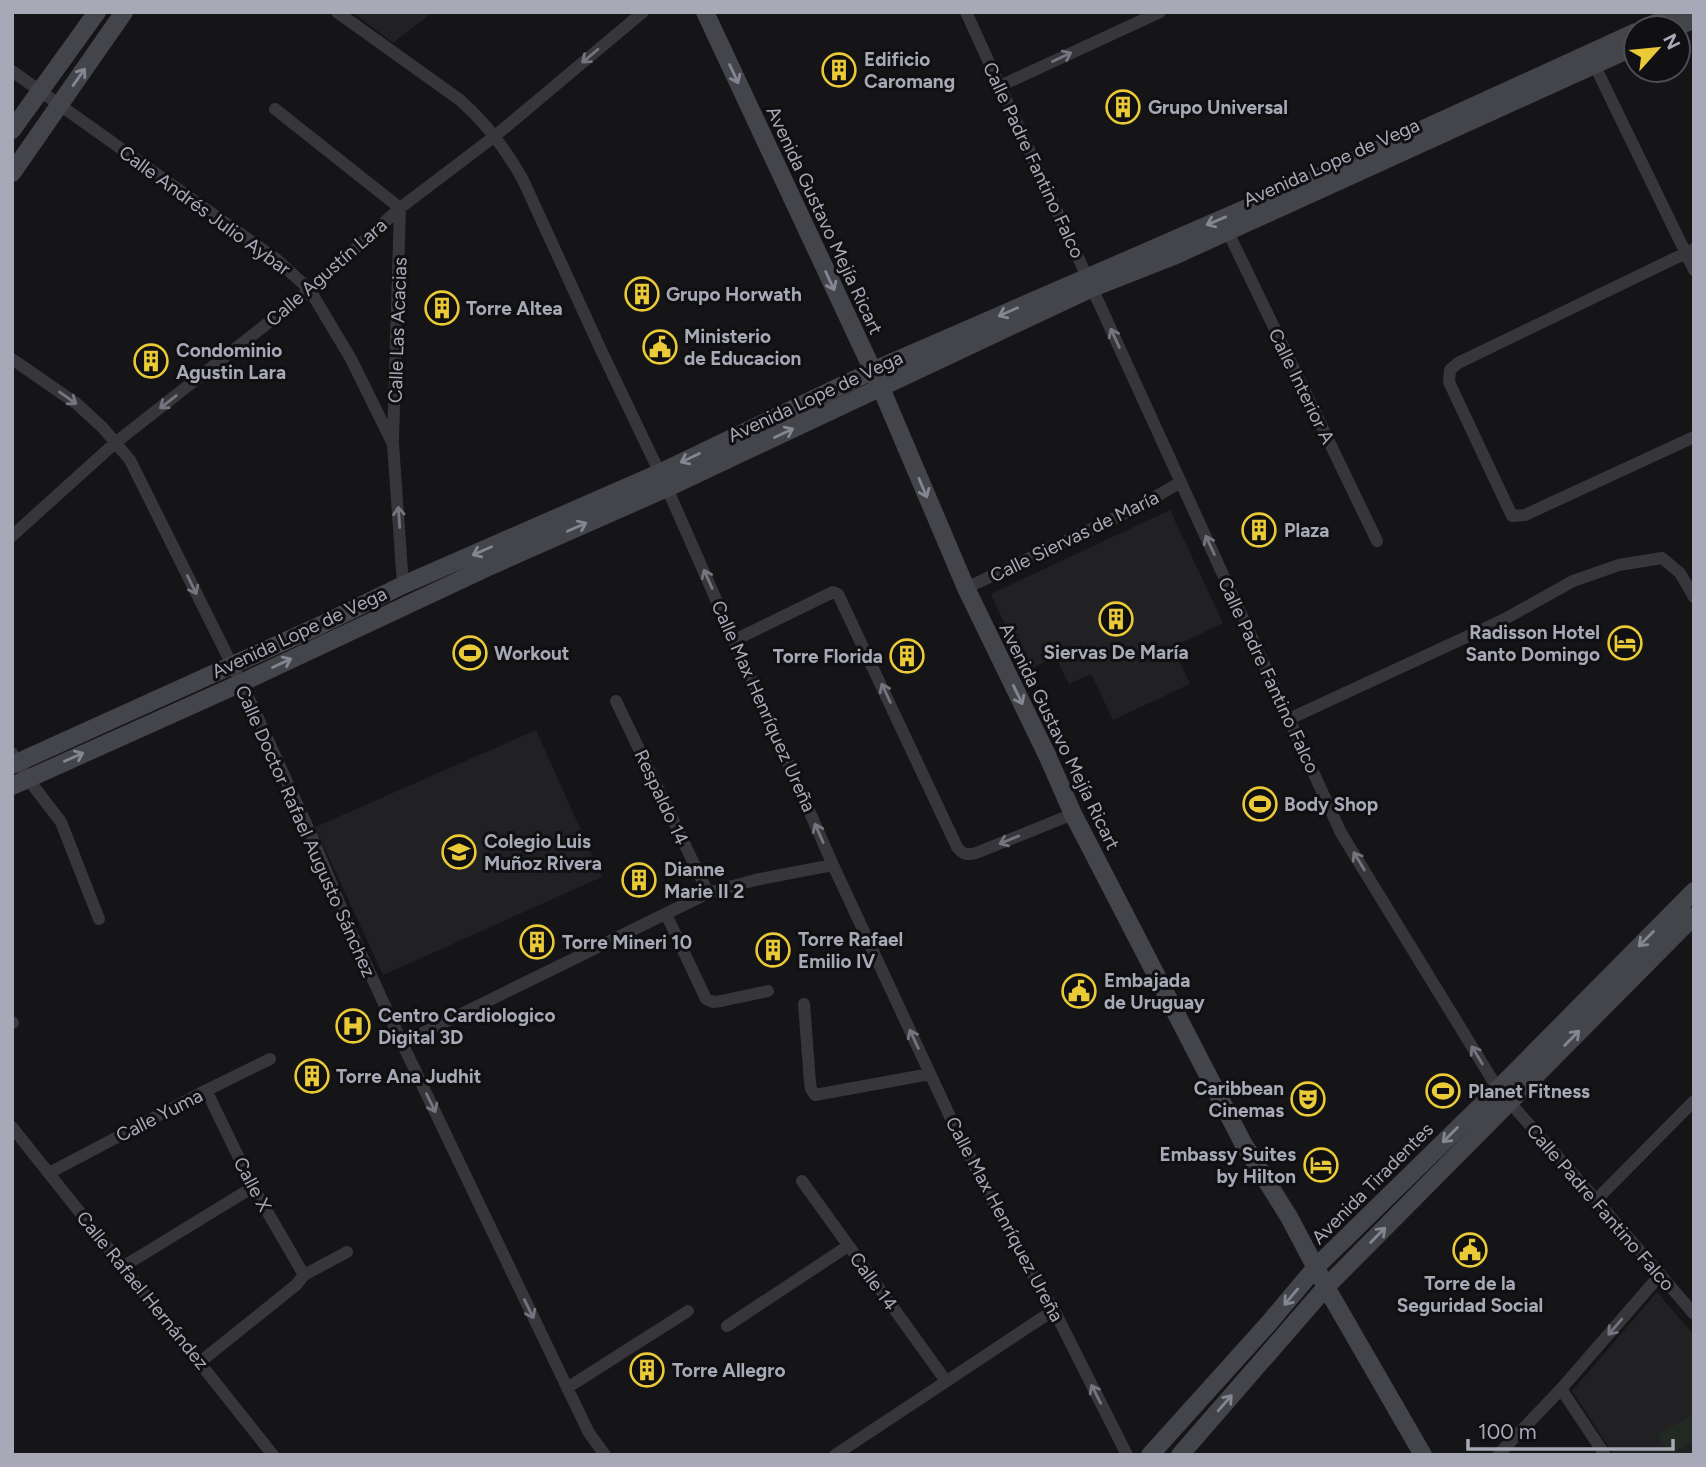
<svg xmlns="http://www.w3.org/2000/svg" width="1706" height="1467" font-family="Figtree,sans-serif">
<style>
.built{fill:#212123}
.green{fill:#212923}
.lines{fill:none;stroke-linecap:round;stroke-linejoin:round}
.street{stroke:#36363b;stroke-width:12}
.secondary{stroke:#44454b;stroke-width:18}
.oneway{stroke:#74757f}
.oneway2{stroke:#848691}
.labels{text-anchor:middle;stroke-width:6;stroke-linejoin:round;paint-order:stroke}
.poi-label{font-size:19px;font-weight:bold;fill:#a7a9b6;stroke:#101012;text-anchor:start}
.street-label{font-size:19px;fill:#a7a9b6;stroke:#101012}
</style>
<rect width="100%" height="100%" fill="#151517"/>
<path class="built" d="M352,12H433L393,43Z
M1170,510L1223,623L1173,647L1190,684L1113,720L1091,674L1069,684L1055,657L1026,671L991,594Z
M536,730L602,877L383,975L315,827Z
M1657,1292L1694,1335V1455H1614L1572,1391Z"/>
<path class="green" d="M1693,1414L1694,1440L1670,1454L1658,1435Z"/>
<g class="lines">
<path class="street" d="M337,12L460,100C486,123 506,149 523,180L601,350L667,488L833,865L953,1123L1011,1238L1054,1310L1127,1455
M966,12L1341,833L1498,1089L1596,1200L1694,1314
M1592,60L1694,270
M12,71L276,259L310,290L320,307L351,359L393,444L403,585
M1000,86L1160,12
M275,109L400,208L393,440
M1228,232L1377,541
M1694,249L1458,363L1450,370L1449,382L1512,516L1525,515L1694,437
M12,359L77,404L103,428L130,460L252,705L313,839L352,934L402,1043L575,1404L589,1433L605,1455
M12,536L115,443L310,290L400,208L495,136L643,12
M966,588L1138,507L1181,482
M735,640L833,592L838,594L957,847C963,855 967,855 976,853L1073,814
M616,701L708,893
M1289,719L1503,620L1573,581L1619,565L1662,558L1680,573L1694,597
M12,753L28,779L61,822L99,919
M666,914L706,999L713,1002L721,1001L768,991
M804,1004L810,1082L811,1089L815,1095L930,1074
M12,1022L13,1023
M402,1043L708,893L755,880L833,865
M204,1092L208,1094L253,1187L304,1275
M12,1127L273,1455
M49,1173L201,1093L270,1059
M802,1181L946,1381
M1596,1200L1694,1101
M124,1266L253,1187
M727,1326L848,1246
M200,1362L296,1285L304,1275L347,1252
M567,1388L688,1311
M1561,1389L1605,1455
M835,1455L1054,1310
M1498,1455L1561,1389L1660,1275"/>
<path class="secondary" d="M705,12L881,388L966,588L1047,755L1073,814L1243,1143L1289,1217L1326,1287L1423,1455
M1645,28L1680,12
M1675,28L1694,19
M12,130L97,12
M12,173L124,12
M12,765L321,625L403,585L659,473L872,371L1316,178L1636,32
M12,786L241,683L486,568L667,488L1092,288L1176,255L1636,46
M1150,1455L1268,1324L1316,1267L1498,1089L1694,891
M1180,1455L1326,1287L1694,916"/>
</g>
<defs><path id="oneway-shaft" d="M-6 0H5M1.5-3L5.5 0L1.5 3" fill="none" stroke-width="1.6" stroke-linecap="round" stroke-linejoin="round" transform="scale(1.75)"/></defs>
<g class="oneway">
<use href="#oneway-shaft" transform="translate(590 56) rotate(140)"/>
<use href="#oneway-shaft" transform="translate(1062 57) rotate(-25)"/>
<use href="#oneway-shaft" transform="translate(1115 338) rotate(-115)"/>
<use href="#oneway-shaft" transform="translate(68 398) rotate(35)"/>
<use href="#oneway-shaft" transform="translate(168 402) rotate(142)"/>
<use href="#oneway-shaft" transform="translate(399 517) rotate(-94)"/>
<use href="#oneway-shaft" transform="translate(1210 545) rotate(-115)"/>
<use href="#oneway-shaft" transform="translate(708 579) rotate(-114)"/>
<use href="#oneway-shaft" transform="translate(192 585) rotate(64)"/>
<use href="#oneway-shaft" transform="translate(886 693) rotate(-115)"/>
<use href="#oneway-shaft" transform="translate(819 833) rotate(-114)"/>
<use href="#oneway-shaft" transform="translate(1009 840) rotate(158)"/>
<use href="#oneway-shaft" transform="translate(1359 861) rotate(-121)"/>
<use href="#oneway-shaft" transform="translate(914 1039) rotate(-115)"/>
<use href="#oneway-shaft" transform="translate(1477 1055) rotate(-121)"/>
<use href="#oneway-shaft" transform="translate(431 1103) rotate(64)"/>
<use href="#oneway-shaft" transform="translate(529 1309) rotate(64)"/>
<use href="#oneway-shaft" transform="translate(1615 1327) rotate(131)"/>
<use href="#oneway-shaft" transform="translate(1096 1394) rotate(-117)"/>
</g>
<g class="oneway2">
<use href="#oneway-shaft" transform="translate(734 74) rotate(65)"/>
<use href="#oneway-shaft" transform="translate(79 77) rotate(-55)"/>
<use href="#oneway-shaft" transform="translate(1216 221) rotate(157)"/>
<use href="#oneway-shaft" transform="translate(830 281) rotate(65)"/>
<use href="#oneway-shaft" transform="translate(1008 312) rotate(156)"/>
<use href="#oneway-shaft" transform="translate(784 433) rotate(-25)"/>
<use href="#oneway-shaft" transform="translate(690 458) rotate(155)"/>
<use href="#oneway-shaft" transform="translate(923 488) rotate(67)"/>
<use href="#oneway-shaft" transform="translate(577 527) rotate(-24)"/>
<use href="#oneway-shaft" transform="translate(482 551) rotate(156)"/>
<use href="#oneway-shaft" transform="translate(282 663) rotate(-25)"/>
<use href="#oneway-shaft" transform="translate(1018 695) rotate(64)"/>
<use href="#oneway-shaft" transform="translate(74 757) rotate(-24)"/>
<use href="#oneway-shaft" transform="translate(1646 939) rotate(135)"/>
<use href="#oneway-shaft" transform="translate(1572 1038) rotate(-45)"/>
<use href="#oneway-shaft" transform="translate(1450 1135) rotate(135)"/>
<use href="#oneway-shaft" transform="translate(1378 1235) rotate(-45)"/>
<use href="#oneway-shaft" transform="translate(1291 1297) rotate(130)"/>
<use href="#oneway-shaft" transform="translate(1225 1403) rotate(-49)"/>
</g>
<defs>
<symbol id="building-ring" viewBox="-11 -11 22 22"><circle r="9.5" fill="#101012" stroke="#ebca38" stroke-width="1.5"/><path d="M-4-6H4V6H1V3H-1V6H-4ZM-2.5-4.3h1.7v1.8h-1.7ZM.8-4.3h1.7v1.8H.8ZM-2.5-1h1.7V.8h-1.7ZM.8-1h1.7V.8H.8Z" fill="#ebca38"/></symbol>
<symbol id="civic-ring" viewBox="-11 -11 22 22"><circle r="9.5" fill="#101012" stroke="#ebca38" stroke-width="1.5"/><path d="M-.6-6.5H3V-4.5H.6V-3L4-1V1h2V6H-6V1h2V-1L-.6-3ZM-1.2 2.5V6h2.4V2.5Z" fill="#ebca38"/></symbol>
<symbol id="hotel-ring" viewBox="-11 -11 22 22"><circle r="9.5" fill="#101012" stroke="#ebca38" stroke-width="1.5"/><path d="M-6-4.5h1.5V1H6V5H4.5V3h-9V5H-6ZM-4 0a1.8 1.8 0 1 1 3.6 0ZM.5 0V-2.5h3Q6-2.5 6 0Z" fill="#ebca38"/></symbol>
<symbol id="stadium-ring" viewBox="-11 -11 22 22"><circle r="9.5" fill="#101012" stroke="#ebca38" stroke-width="1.5"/><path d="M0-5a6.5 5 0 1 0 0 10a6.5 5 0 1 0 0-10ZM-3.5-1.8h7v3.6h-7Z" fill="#ebca38"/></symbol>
<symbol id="school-ring" viewBox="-11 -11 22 22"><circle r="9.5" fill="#101012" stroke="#ebca38" stroke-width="1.5"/><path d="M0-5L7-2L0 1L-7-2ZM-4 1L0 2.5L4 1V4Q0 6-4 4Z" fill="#ebca38"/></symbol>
<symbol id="hospital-ring" viewBox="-11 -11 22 22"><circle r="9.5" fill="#101012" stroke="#ebca38" stroke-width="1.5"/><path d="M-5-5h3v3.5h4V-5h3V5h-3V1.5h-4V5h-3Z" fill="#ebca38"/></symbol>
<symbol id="theatre-ring" viewBox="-11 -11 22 22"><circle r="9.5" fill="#101012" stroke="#ebca38" stroke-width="1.5"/><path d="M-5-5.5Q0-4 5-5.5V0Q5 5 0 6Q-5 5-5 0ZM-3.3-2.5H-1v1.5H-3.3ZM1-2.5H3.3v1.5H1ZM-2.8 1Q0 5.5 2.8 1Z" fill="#ebca38"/></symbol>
</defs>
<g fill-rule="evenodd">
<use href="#building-ring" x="820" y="51" width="38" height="38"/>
<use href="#building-ring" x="1104" y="88" width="38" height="38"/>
<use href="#building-ring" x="623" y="275" width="38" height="38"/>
<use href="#building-ring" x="423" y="289" width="38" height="38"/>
<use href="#civic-ring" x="641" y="328" width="38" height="38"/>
<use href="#building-ring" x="132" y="342" width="38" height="38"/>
<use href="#building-ring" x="1240" y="511" width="38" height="38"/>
<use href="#building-ring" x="1097" y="600" width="38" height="38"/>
<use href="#hotel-ring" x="1606" y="624" width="38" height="38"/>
<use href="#stadium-ring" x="451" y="634" width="38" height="38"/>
<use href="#building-ring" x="888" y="637" width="38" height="38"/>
<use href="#stadium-ring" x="1241" y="785" width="38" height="38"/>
<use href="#school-ring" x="440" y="833" width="38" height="38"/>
<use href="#building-ring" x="620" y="861" width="38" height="38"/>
<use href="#building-ring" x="518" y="923" width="38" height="38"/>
<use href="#building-ring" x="754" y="931" width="38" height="38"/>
<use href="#civic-ring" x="1060" y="972" width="38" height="38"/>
<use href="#hospital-ring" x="334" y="1007" width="38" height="38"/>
<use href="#building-ring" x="293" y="1057" width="38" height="38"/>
<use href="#stadium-ring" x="1424" y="1072" width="38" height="38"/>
<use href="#theatre-ring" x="1289" y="1080" width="38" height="38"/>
<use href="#hotel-ring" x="1302" y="1146" width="38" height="38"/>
<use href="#civic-ring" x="1451" y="1231" width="38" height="38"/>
<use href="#building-ring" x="628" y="1351" width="38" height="38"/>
</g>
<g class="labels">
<g class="poi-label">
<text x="864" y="66">Edificio<tspan x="864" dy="22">Caromang</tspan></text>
<text x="1148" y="114">Grupo Universal</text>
<text x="666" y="301">Grupo Horwath</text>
<text x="466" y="315">Torre Altea</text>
<text x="684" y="343">Ministerio<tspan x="684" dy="22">de Educacion</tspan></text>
<text x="176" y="357">Condominio<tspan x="176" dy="22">Agustin Lara</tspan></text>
<text x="1284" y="537">Plaza</text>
<text x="1600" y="639" text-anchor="end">Radisson Hotel<tspan x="1600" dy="22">Santo Domingo</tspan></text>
<text x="1116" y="659" text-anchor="middle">Siervas De María</text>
<text x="494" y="660">Workout</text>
<text x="883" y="663" text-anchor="end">Torre Florida</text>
<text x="1284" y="811">Body Shop</text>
<text x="484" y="848">Colegio Luis<tspan x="484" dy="22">Muñoz Rivera</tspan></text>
<text x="664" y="876">Dianne<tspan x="664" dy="22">Marie II 2</tspan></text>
<text x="798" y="946">Torre Rafael<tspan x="798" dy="22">Emilio IV</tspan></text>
<text x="562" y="949">Torre Mineri 10</text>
<text x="1104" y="987">Embajada<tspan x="1104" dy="22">de Uruguay</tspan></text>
<text x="378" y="1022">Centro Cardiologico<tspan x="378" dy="22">Digital 3D</tspan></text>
<text x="336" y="1083">Torre Ana Judhit</text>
<text x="1284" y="1095" text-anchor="end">Caribbean<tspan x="1284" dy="22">Cinemas</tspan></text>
<text x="1468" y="1098">Planet Fitness</text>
<text x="1296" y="1161" text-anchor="end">Embassy Suites<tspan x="1296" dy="22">by Hilton</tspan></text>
<text x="1470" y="1290" text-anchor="middle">Torre de la<tspan x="1470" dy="22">Seguridad Social</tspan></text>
<text x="672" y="1377">Torre Allegro</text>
</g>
<g class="street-label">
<text transform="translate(1034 160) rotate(65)" y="7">Calle Padre Fantino Falco</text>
<text transform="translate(1331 162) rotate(-24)" y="7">Avenida Lope de Vega</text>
<text transform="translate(205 210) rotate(36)" y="7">Calle Andrés Julio Aybar</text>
<text transform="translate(825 220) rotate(65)" y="7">Avenida Gustavo Mejía Ricart</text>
<text transform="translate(326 272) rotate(-41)" y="7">Calle Agustín Lara</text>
<text transform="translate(397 330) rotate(-88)" y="7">Calle Las Acacias</text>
<text transform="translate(1302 386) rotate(64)" y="7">Calle Interior A</text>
<text transform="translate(815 396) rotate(-25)" y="7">Avenida Lope de Vega</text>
<text transform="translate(1074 536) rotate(-26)" y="7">Calle Siervas de María</text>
<text transform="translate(299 632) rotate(-25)" y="7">Avenida Lope de Vega</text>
<text transform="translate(1269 675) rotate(65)" y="7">Calle Padre Fantino Falco</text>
<text transform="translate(764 706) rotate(66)" y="7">Calle Max Henríquez Ureña</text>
<text transform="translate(1060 736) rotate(64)" y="7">Avenida Gustavo Mejía Ricart</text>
<text transform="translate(662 797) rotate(65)" y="7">Respaldo 14</text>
<text transform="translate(306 831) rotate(66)" y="7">Calle Doctor Rafael Augusto Sánchez</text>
<text transform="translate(159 1115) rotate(-27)" y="7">Calle Yuma</text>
<text transform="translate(1372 1183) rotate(-45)" y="7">Avenida Tiradentes</text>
<text transform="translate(253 1184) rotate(62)" y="7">Calle X</text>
<text transform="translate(1601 1207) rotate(49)" y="7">Calle Padre Fantino Falco</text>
<text transform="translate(1005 1219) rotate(62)" y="7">Calle Max Henríquez Ureña</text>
<text transform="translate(874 1281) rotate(54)" y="7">Calle 14</text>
<text transform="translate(143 1290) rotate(51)" y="7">Calle Rafael Hernández</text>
</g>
</g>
<rect width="1706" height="1467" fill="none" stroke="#a7a9b6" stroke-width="28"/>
<g transform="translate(1657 49) rotate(63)"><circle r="33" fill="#101012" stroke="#4c4d54" stroke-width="2"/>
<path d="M0-5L12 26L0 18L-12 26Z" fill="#ebca38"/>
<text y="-10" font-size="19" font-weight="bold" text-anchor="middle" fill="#a7a9b6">N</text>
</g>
<path d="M1468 1439v10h205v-10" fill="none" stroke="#a7a9b6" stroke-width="3.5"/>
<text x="1478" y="1439" font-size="21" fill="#a7a9b6" stroke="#101012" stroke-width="5" paint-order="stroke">100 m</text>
</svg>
